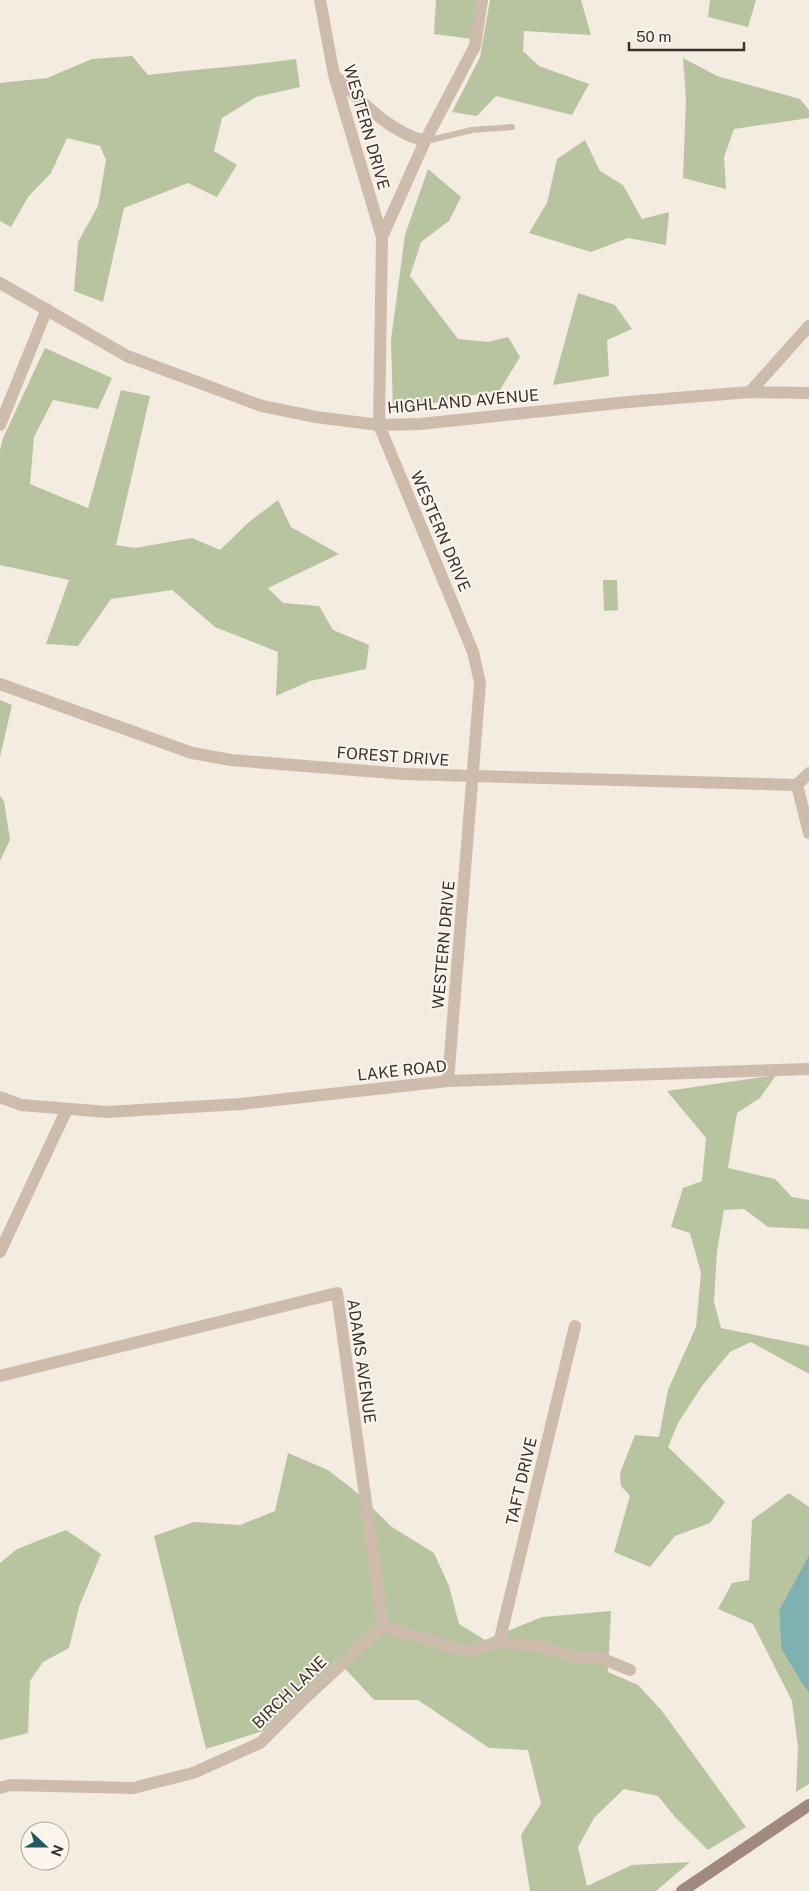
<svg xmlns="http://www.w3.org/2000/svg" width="809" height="1891" font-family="'Public Sans',sans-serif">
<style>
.green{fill:#b8c4a0}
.water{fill:#7fb0b2}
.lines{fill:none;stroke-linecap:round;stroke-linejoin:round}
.lane{stroke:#cdbbac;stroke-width:6}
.street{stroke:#cdbbac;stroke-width:12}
.secondary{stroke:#a18a7d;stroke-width:12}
.labels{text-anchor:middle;stroke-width:4;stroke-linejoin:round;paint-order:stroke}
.street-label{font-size:16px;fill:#3b302b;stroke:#fbf5ee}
</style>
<rect width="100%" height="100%" fill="#f4ebe1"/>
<path class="green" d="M436,0H476L472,39L434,34Z
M490,0H581L591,35L524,31L523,51L539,66L589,84L572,115L496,96L477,116L452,112L480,57Z
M710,0H756L748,27L708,17Z
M132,56L148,75C198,69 247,66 296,59L300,87L256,97L222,118L214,151L237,165L217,197L188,183L124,208L103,302L74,291L78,242L98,206L106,160L100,146L67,138L51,173L28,197L11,227L0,221V83L47,78L92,59Z
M683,58L717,76L800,99L809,110V118L734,129L724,157L726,189L683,178L686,99Z
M585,140L600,171L623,185L642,219L669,212L666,245L628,238L591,252L529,233L547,203L557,159Z
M428,169L461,197L449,221L421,242L410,276L458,339L488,342L508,337L520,357L500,390L393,411L391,340L405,235Z
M578,293L615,305L632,329L607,340L609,376L553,385Z
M45,348L112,378L98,409L53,400L34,437L30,484L88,508L121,390L150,396L116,545L135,548L192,538L220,550L249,522L278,500L291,527L339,554L268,588L283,603L319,606L333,630L369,645L366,669L310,681L276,696L278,652L215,627L172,590L111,599L78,646L46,644L69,580L0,565V450L3,438Z
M603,580H617L618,610L604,611Z
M0,700L12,705L0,757Z
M0,796L4,801L10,840L0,861Z
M776,1075L760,1098L737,1113L728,1168L775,1179L792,1197L809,1200V1229L768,1227L744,1209L724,1210L717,1251L714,1302L721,1328L809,1346V1374L751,1342L730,1352L702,1386L678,1423L668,1447L725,1502L710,1523L675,1536L650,1567L614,1552L630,1496L621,1486L620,1473L635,1435L659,1437L668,1390L696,1327L701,1273L690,1233L671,1227L683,1188L702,1181L706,1138L667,1091Z
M288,1453L328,1470L355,1491L392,1527L434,1553L449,1586L459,1624L485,1640L542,1617L611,1611L608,1672L638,1685L662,1711L746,1827L708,1850L675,1817L658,1796L624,1789L594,1818L578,1847L587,1886L632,1865L690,1862L656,1891H530L521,1835L541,1804L528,1750L489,1748L418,1700H374L337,1660L263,1731L206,1749L154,1536L194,1522L240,1525L275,1511Z
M789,1493L809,1507V1555L779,1610L781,1648L801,1682L809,1693V1784L796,1792L798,1747L792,1701L753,1624L718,1609L732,1583L749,1580L752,1520Z
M66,1530L101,1554L79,1607L69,1648L43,1662L30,1681L28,1733L0,1740V1563L17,1549Z"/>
<path class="water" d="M809,1555V1693L801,1682L781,1648L779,1610Z"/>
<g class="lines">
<path class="lane" d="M426,141L472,130L512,127"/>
<path class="street" d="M320,0L334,75L382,237L379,425L473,652L480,683L448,1081
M334,75C362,101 387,131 425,141
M382,237L425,141L475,46L482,0
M0,283L127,356L262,406L316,417L379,425L420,424L628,402L750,392L809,393
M750,392L809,326
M0,425L47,309
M0,684L192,753L231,760L404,774L797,785
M809,773L797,785L809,833
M0,1097L21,1105L107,1112L241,1104L448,1081L809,1069
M0,1252L67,1109
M0,1376L337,1293L383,1626
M383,1626L465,1651L499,1643L541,1646L576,1658H601L630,1670
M499,1643L575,1326
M0,1788L10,1785L133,1788L193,1773L260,1743L304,1699L383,1626"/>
<path class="secondary" d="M682,1891L809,1805"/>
</g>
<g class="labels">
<g class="street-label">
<text transform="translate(367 127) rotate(74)" y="6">WESTERN DRIVE</text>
<text transform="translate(463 401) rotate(-5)" y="6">HIGHLAND AVENUE</text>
<text transform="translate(441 531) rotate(67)" y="6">WESTERN DRIVE</text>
<text transform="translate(393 756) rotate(4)" y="6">FOREST DRIVE</text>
<text transform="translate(443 945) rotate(-85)" y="6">WESTERN DRIVE</text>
<text transform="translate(402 1070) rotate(-6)" y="6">LAKE ROAD</text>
<text transform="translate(362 1361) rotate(82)" y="6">ADAMS AVENUE</text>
<text transform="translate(521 1481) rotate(-77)" y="6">TAFT DRIVE</text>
<text transform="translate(289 1692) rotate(-44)" y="6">BIRCH LANE</text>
</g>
</g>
<g transform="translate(45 1846) rotate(111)"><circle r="24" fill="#fbf5ee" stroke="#aea6a0"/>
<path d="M0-4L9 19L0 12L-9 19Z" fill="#1f5a5e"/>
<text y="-8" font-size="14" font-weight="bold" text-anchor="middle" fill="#3b302b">N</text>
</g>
<path d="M629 42v8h115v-8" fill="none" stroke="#3b302b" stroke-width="2.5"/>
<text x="636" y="42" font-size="15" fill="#3b302b" stroke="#fbf5ee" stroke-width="4" paint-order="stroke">50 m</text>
</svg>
